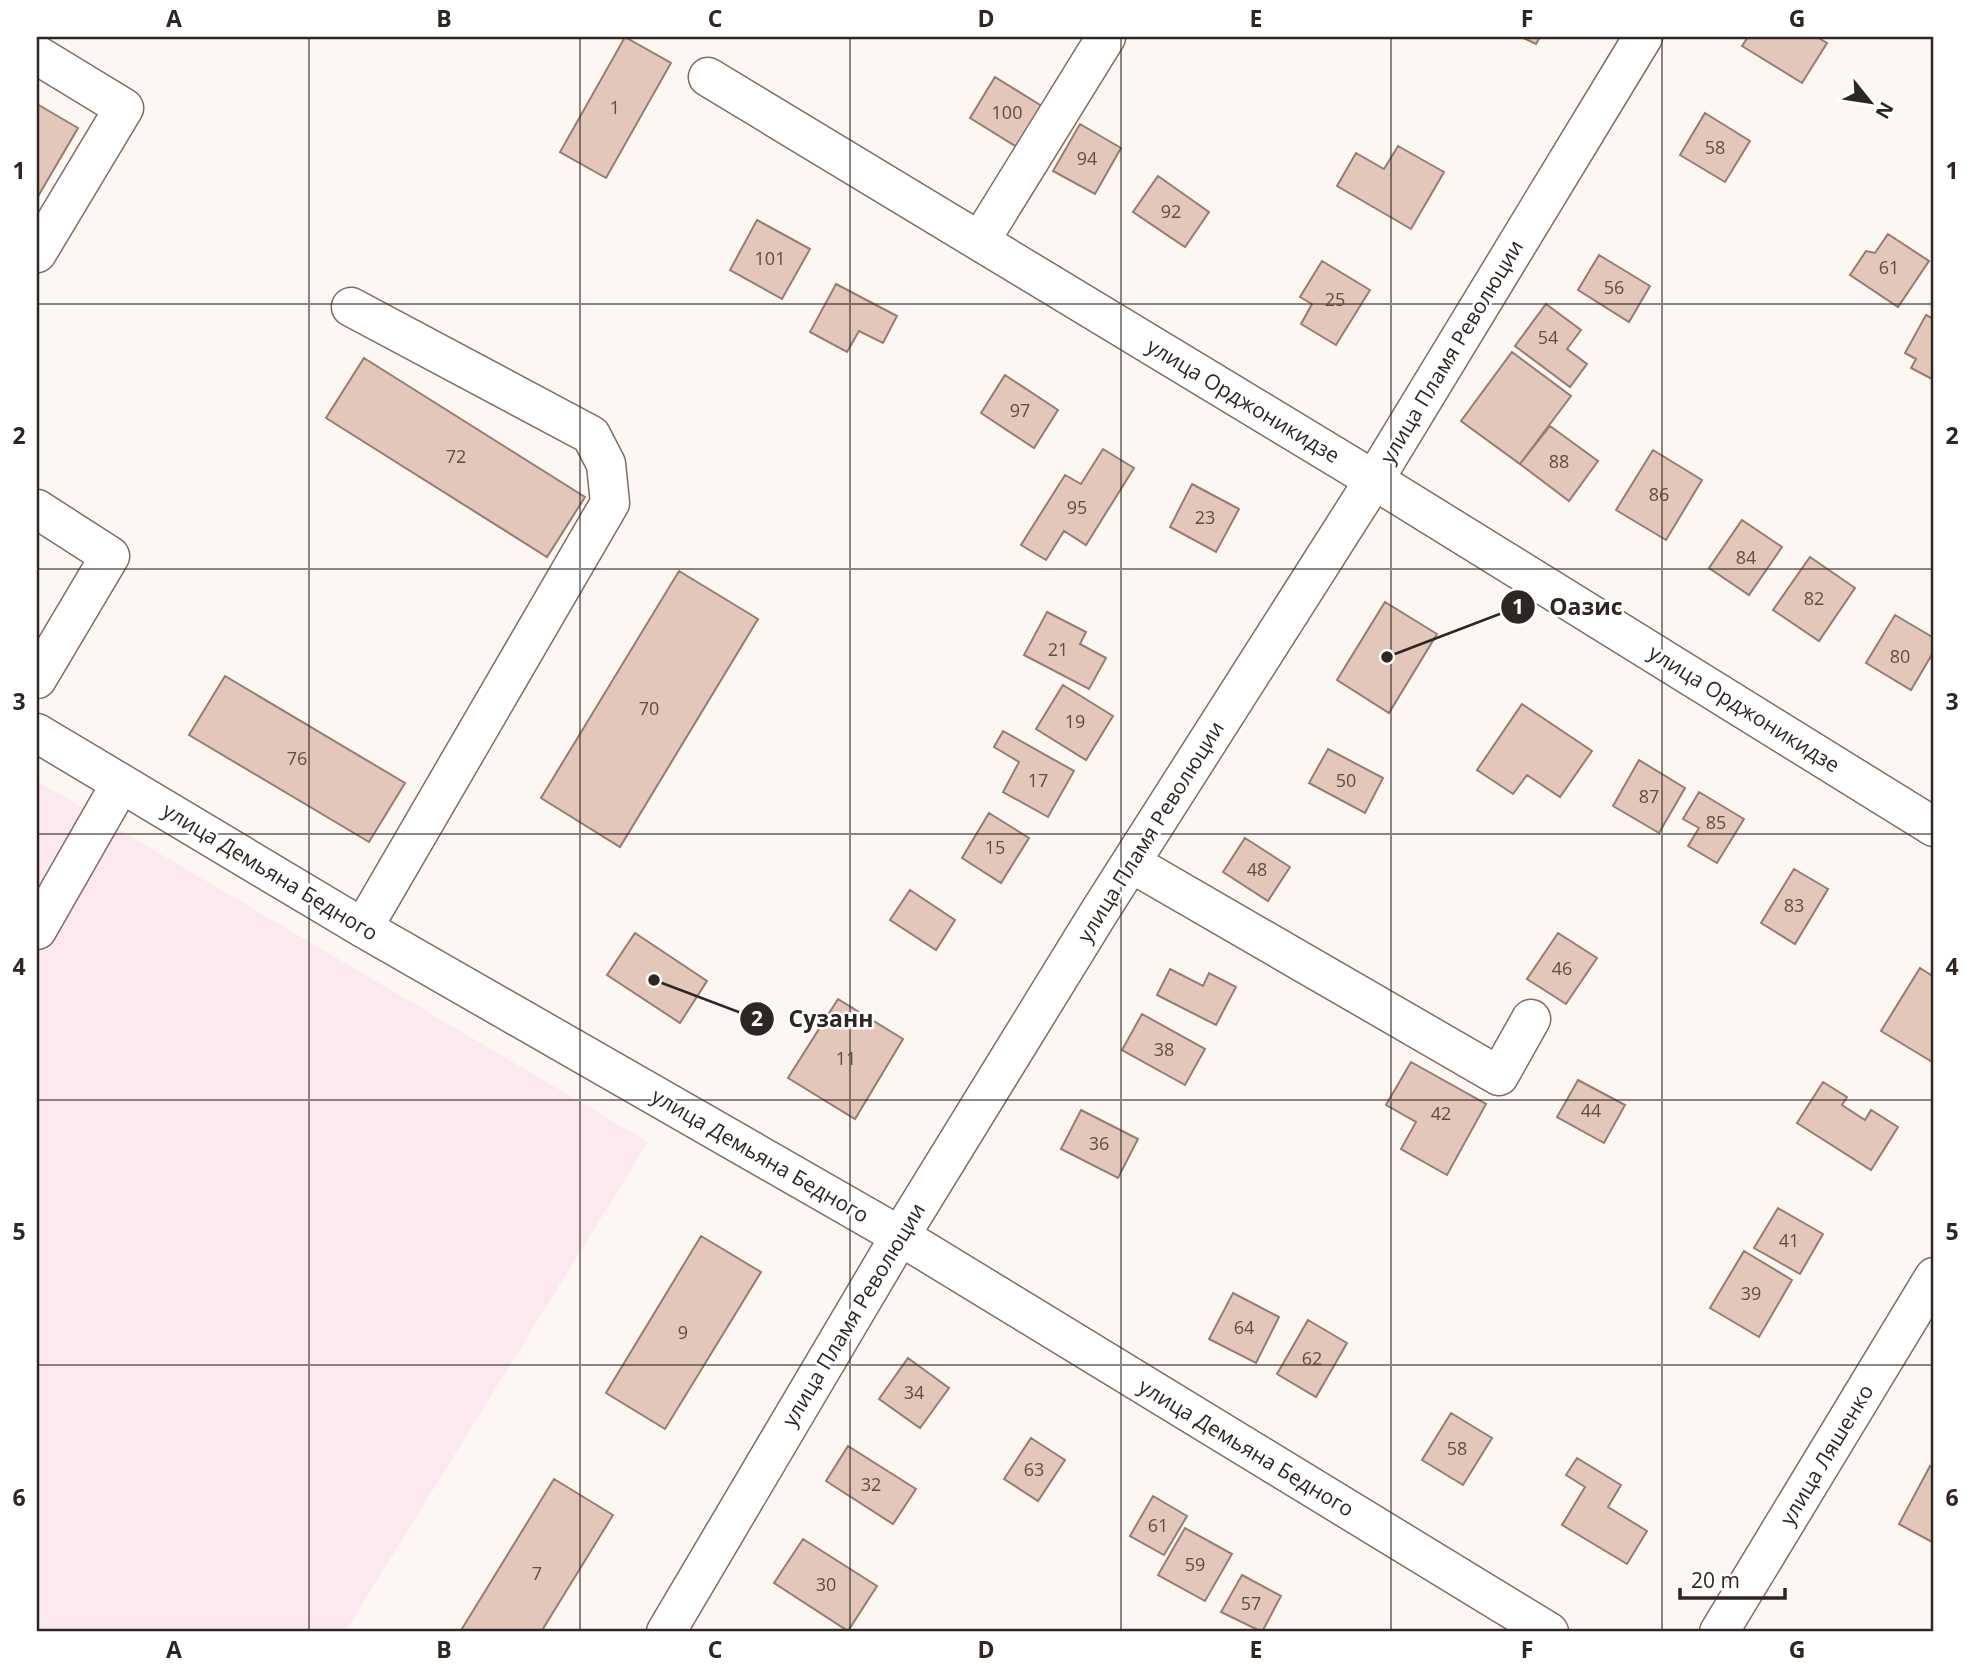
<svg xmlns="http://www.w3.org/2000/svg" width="1971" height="1669" font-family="'Open Sans',sans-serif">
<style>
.industrial{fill:#fce8ef}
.building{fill:#e3c7ba;stroke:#967c71;stroke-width:2}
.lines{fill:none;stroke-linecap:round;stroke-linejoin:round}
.minor-casing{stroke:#846b60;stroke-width:41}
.minor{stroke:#fff;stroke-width:38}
.grid{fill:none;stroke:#302621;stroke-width:2;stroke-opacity:0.55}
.labels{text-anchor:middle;stroke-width:5;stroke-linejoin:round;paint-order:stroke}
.number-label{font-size:18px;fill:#5d4e47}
.street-label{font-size:21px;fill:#302621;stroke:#fff}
.leader{fill:none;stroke:#302621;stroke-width:2.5}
.callout-dot{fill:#302621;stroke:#fff;stroke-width:2.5}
.mark-label{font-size:21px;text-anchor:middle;font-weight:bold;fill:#fff}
.callout-label{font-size:23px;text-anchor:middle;font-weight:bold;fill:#302621;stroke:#fff;stroke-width:5;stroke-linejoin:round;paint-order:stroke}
.neatline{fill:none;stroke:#302621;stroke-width:2.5}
.grid-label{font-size:23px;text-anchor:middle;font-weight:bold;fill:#302621}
</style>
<rect width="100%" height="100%" fill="#fdf7f4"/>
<path class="industrial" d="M37,781L648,1142L345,1632H37Z"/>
<path class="building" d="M625,37L671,63L606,178L560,152Z
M1521,37H1540L1536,44Z
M1748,37H1817L1827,43L1802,83L1742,46Z
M995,77L1045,108L1020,149L970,118Z
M37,104L78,128L37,198Z
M1705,113L1750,141L1725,182L1680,155Z
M1080,124L1121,148L1095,194L1053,171Z
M1398,146L1444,172L1411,229L1337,186L1356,153L1384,169Z
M1158,176L1209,212L1185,247L1133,212Z
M757,220L810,249L782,299L730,270Z
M1888,234L1929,261L1898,307L1850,275L1866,251L1875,253Z
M1599,255L1650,286L1629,322L1578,290Z
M1322,261L1370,290L1336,345L1301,324L1312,304L1300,297Z
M836,284L897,316L883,343L859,331L847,352L810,332Z
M1546,304L1581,330L1567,349L1587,364L1570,387L1515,346Z
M1926,315L1934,319V380L1911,368L1916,359L1905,353Z
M1512,352L1571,396L1520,464L1461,421Z
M364,358L585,497L547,557L326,418Z
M1005,375L1058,410L1034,448L981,413Z
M1550,426L1598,461L1569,501L1520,464Z
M1103,449L1134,468L1086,545L1064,531L1046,560L1021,545L1065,475L1081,484Z
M1653,450L1702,480L1666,540L1616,510Z
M1192,484L1239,509L1216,552L1170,527Z
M1742,520L1782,547L1749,595L1709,568Z
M1810,557L1855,588L1819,641L1773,610Z
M679,571L758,619L620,847L541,798Z
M1385,602L1437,634L1389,713L1337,680Z
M1047,612L1086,632L1080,644L1106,658L1089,689L1024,655Z
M1895,615L1934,638V651L1911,690L1866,663Z
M225,676L405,783L369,842L189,735Z
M1063,685L1113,716L1086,760L1036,729Z
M1522,704L1592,751L1560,797L1527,775L1513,794L1477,770Z
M1003,731L1074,771L1048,817L1003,792L1019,762L994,747Z
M1328,749L1383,778L1365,813L1309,783Z
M1639,760L1685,788L1659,833L1613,806Z
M1699,792L1744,819L1717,863L1688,846L1699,828L1683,819Z
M989,813L1029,838L1001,883L962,858Z
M1245,838L1290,867L1268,901L1223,872Z
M1794,869L1828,889L1795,944L1761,923Z
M910,890L955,920L936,950L890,920Z
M635,933L707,981L680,1023L607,975Z
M1558,933L1597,958L1566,1004L1527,979Z
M1920,968L1934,977V1063L1881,1031Z
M1170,969L1203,986L1209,973L1236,987L1216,1025L1157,995Z
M838,999L903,1039L855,1119L788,1078Z
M1142,1014L1205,1049L1185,1085L1122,1050Z
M1411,1062L1486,1104L1447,1175L1401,1149L1416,1122L1386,1105Z
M1578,1080L1625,1105L1604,1143L1557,1117Z
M1823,1082L1847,1097L1842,1105L1865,1120L1871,1110L1898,1127L1871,1170L1797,1123Z
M1081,1110L1138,1139L1118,1178L1061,1149Z
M1778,1208L1823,1234L1800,1274L1754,1248Z
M701,1236L761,1272L665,1429L606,1393Z
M1744,1251L1792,1280L1759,1337L1710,1308Z
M1233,1293L1279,1317L1256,1363L1209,1339Z
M1308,1320L1347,1343L1316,1397L1277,1374Z
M908,1358L949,1388L920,1428L879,1399Z
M1451,1413L1492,1438L1463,1485L1422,1460Z
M1031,1438L1065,1460L1038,1501L1004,1479Z
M848,1446L916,1489L893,1524L826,1481Z
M1577,1458L1621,1485L1608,1507L1647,1531L1627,1564L1562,1525L1585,1487L1566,1475Z
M1930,1466L1934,1468V1543L1899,1524Z
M554,1479L613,1515L541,1632H460Z
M1153,1496L1187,1516L1164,1555L1130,1536Z
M1185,1528L1232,1554L1205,1601L1158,1575Z
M803,1539L877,1586L848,1631L774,1583Z
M1242,1575L1281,1596L1262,1632L1221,1612Z"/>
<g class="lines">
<defs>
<path id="minor" d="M37,55L124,108L37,253
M708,77L1374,480L1934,827
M980,241L1106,37
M351,307L591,435L606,464L610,503L363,928
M37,509L110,556L37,679
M37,733L363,928L900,1236L1549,1632
M1131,863L1499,1076L1531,1019
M37,930L121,783
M666,1632L900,1236L1098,914L1374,480L1643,37
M1719,1632L1934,1277"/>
</defs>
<use href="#minor" class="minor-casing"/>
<use href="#minor" class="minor"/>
</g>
<path class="grid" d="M309,37V1632M580,37V1632M850,37V1632M1121,37V1632M1391,37V1632M1662,37V1632M37,304H1934M37,569H1934M37,834H1934M37,1100H1934M37,1365H1934"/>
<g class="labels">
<g class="number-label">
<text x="615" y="114">1</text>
<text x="1007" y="119">100</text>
<text x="1715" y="154">58</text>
<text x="1087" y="165">94</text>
<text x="1171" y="218">92</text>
<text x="770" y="265">101</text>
<text x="1889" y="274">61</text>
<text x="1614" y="294">56</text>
<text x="1335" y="306">25</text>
<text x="1548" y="344">54</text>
<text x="1020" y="417">97</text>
<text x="456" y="463">72</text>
<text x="1559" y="468">88</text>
<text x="1659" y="501">86</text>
<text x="1077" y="514">95</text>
<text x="1205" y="524">23</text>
<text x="1746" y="564">84</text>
<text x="1814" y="605">82</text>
<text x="1058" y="656">21</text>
<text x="1900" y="663">80</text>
<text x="649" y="715">70</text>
<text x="1075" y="728">19</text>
<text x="297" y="765">76</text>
<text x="1038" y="787">17</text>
<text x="1346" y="787">50</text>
<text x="1649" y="803">87</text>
<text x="1716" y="829">85</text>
<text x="995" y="854">15</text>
<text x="1257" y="876">48</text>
<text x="1794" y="912">83</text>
<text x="1562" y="975">46</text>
<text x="1164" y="1056">38</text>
<text x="846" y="1065">11</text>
<text x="1591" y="1117">44</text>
<text x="1441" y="1120">42</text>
<text x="1099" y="1150">36</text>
<text x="1789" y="1247">41</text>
<text x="1751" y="1300">39</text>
<text x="1244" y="1334">64</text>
<text x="683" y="1339">9</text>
<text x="1312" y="1365">62</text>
<text x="914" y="1399">34</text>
<text x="1457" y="1455">58</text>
<text x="1034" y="1476">63</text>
<text x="871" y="1491">32</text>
<text x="1158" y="1532">61</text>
<text x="1195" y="1571">59</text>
<text x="537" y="1580">7</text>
<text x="826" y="1591">30</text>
<text x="1251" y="1610">57</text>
</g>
<g class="street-label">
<text transform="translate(1452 352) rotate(-59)" y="7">улица Пламя Революции</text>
<text transform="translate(1243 401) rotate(31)" y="7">улица Орджоникидзе</text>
<text transform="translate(1744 709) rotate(32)" y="7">улица Орджоникидзе</text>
<text transform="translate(1151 832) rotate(-58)" y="7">улица Пламя Революции</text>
<text transform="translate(270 872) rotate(31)" y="7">улица Демьяна Бедного</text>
<text transform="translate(760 1156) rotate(30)" y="7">улица Демьяна Бедного</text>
<text transform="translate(854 1315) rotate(-59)" y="7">улица Пламя Революции</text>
<text transform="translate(1246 1448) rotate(31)" y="7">улица Демьяна Бедного</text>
<text transform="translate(1827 1455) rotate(-59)" y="7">улица Ляшенко</text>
</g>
</g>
<path class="leader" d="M1387 657L1518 607M654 980L757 1019"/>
<g class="callout-dot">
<circle cx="1387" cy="657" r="7"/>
<circle cx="654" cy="980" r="7"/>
<circle cx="1518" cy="607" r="18"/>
<circle cx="757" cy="1019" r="18"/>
</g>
<g class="mark-label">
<text x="1518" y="614">1</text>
<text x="757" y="1026">2</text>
</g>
<g class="callout-label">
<text x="1586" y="615">Оазис</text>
<text x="831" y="1027">Сузанн</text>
</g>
<rect width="1971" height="1669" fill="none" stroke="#ffffff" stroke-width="77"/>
<g transform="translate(1870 102) rotate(120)" stroke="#ffffff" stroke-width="5" paint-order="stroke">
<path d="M0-5L12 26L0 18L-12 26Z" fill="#302621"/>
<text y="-10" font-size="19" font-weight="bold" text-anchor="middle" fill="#302621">N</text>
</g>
<path d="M1680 1588v10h105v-10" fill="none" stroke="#302621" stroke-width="3.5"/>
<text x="1691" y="1588" font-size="21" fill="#302621" stroke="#ffffff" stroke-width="5" paint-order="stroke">20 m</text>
<rect x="38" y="38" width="1894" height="1592" class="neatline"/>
<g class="grid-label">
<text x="174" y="27">A</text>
<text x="444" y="27">B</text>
<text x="715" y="27">C</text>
<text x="986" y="27">D</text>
<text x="1256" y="27">E</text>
<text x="1527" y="27">F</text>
<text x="1797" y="27">G</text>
<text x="19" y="179">1</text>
<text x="1952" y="179">1</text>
<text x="19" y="444">2</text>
<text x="1952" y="444">2</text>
<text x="19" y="710">3</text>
<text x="1952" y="710">3</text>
<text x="19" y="975">4</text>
<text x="1952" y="975">4</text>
<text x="19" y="1240">5</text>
<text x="1952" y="1240">5</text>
<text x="19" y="1506">6</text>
<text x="1952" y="1506">6</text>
<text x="174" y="1658">A</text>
<text x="444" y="1658">B</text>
<text x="715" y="1658">C</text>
<text x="986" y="1658">D</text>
<text x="1256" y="1658">E</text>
<text x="1527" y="1658">F</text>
<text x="1797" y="1658">G</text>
</g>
</svg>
